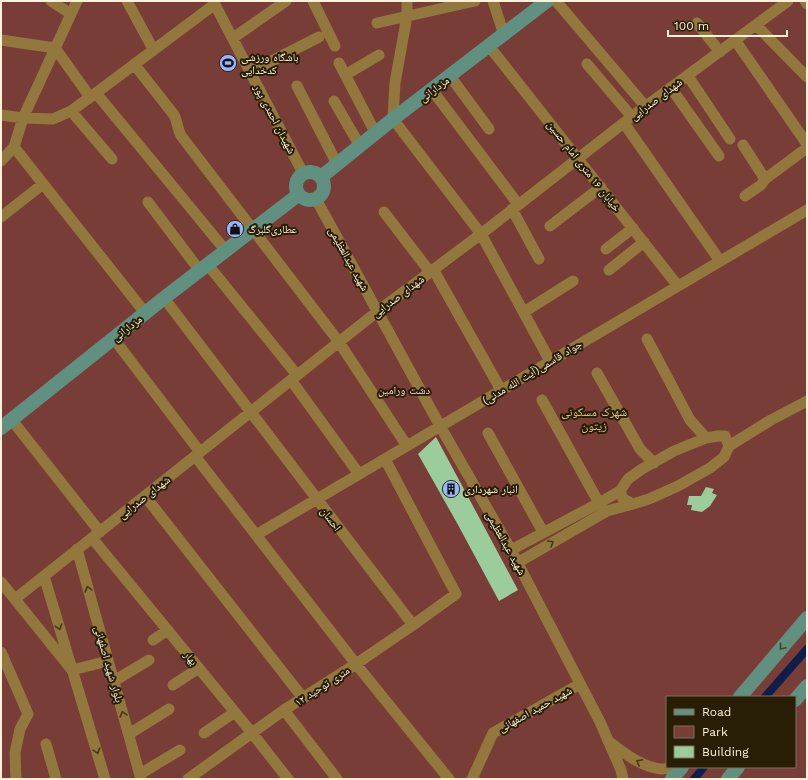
<svg xmlns="http://www.w3.org/2000/svg" width="808" height="780" font-family="'Work Sans','Noto Naskh Arabic',sans-serif">
<style>
.green{fill:#793d38;fill-rule:evenodd}
.lines{fill:none;stroke-linecap:round;stroke-linejoin:round}
.canal{stroke:#0d1e4b;stroke-width:8}
.building{fill:#9acc9c}
.minor{stroke:#92783d;stroke-width:11}
.major{stroke:#60907f;stroke-width:14}
.oneway{stroke:#483816}
.oneway2{stroke:#3c4530}
.labels{text-anchor:middle;stroke-width:4;stroke-linejoin:round;paint-order:stroke}
.poi-label{font-size:11px;fill:#fdf1d9;stroke:#281d05;text-anchor:start}
.street-label{font-size:11px;fill:#fdf1d9;stroke:#281d05}
.park-label{font-size:11px;fill:#fdd4cf;stroke:#281d05}
.neighbourhood-label{font-size:12px;fill:#ddc185;stroke:#281d05}
</style>
<rect width="100%" height="100%" fill="#473403"/>
<path class="green" d="M1,1H807V779H1ZM667,697H795V767H667Z"/>
<g class="lines">
<path class="canal" d="M765,697L807,649
M694,779L704,767"/>
</g>
<path class="building" d="M436,437L518,590L499,601L457,523L418,454Z
M706,487L714,489L712,493L717,495L710,506L702,512L691,510L692,505H687L689,496H701Z"/>
<g class="lines">
<path class="minor" d="M51,1L71,14
M127,1L153,49
M213,1L303,173
M313,1L335,46
M407,1V16L395,83L393,119L481,234L550,361
M493,1L504,35
M556,1L646,107
M805,1L807,4
M377,23L475,1
M697,23L720,52
M756,25L807,77
M233,38L286,1
M1,40L55,48L90,97
M735,40L807,144
M489,46L678,286
M339,63L376,134
M134,64L174,115C178,122 177,130 182,137L339,342L407,446
M587,64L632,117
M250,72L319,37
M345,75L379,55
M450,76L489,129
M688,76L730,139
M297,86L337,164
M671,88L719,156
M432,90L518,204
M96,93L226,251
M334,101L360,146
M71,111L112,159
M1,115L23,118L53,119L71,111L96,93L215,4
M624,123L720,261
M743,145L765,179
M14,147L146,314
M1,161L14,147L23,118L77,1
M745,196L761,185L765,179L807,148
M316,199L440,426L511,550L600,722L621,770L623,779
M148,202L200,271
M512,209L539,259
M384,212L430,272
M1,217L43,184
M550,226L601,187
M606,249L633,228
M208,265L297,375
M433,269L501,390
M609,270L644,242
M164,298L413,625
M524,312L573,281
M114,339L200,452
M647,339L690,420L706,438
M597,373L640,449L654,463
M291,380L359,474
M542,400L599,503
M11,419L100,532
M488,433L543,532
M718,436H725L729,446L724,457L710,468L678,486L649,499L633,504L623,499L620,491L628,479L642,469L674,451L706,438Z
M729,446L771,420L807,401
M195,456L256,535L356,664L449,779
M145,496L303,698
M256,535L807,210
M92,538L252,733L288,779
M77,549L141,779
M511,550L599,503L620,491
M517,563L607,511L633,504
M44,576L105,779
M1,582L72,670L108,661
M15,599L378,311L481,234L630,118L788,1
M153,640L168,630
M1,652L28,714L20,729L15,753L16,779
M114,681L149,660
M173,685L199,668
M284,710L337,779
M204,733L235,712
M129,734L169,709
M608,741C623,752 642,768 662,769C665,769 670,768 674,767
M46,744L56,779
M140,774L180,750
M188,779L284,710L356,664L413,625L456,594L385,459
M472,779L493,733L580,684"/>
<path class="major" d="M296 186a14 14 0 1 1 28 0a14 14 0 1 1-28 0Z
M321,177L393,119L547,1
M1,428L164,298L298,195
M740,697L807,618
M795,700L807,686
M672,779L682,767
M728,779L738,767"/>
</g>
<defs><path id="oneway-chevron" d="M-2-3.5L2.5 0L-2 3.5" fill="none" stroke-width="1.6" stroke-linecap="round" stroke-linejoin="round"/></defs>
<g class="oneway">
<use href="#oneway-chevron" transform="translate(551 543) rotate(-30)"/>
<use href="#oneway-chevron" transform="translate(88 589) rotate(-106)"/>
<use href="#oneway-chevron" transform="translate(59 627) rotate(73)"/>
<use href="#oneway-chevron" transform="translate(123 714) rotate(-106)"/>
<use href="#oneway-chevron" transform="translate(97 751) rotate(73)"/>
<use href="#oneway-chevron" transform="translate(639 762) rotate(-153)"/>
</g>
<use class="oneway2" href="#oneway-chevron" transform="translate(782 647) rotate(130)"/>
<defs>
<symbol id="stadium-disc" viewBox="-11 -11 22 22"><circle r="9.5" fill="#97b6fd" stroke="#281d05"/><path d="M0-5a6.5 5 0 1 0 0 10a6.5 5 0 1 0 0-10ZM-3.5-1.8h7v3.6h-7Z" fill="#111"/></symbol>
<symbol id="shop-disc" viewBox="-11 -11 22 22"><circle r="9.5" fill="#97b6fd" stroke="#281d05"/><path d="M-5-2.5h2.3a2.7 3.5 0 0 1 5.4 0H5L5.5 6h-11ZM-1.5-2.5h3a1.5 2.3 0 0 0-3 0Z" fill="#111"/></symbol>
<symbol id="building-disc" viewBox="-11 -11 22 22"><circle r="9.5" fill="#97b6fd" stroke="#281d05"/><path d="M-4-6H4V6H1V3H-1V6H-4ZM-2.5-4.3h1.7v1.8h-1.7ZM.8-4.3h1.7v1.8H.8ZM-2.5-1h1.7V.8h-1.7ZM.8-1h1.7V.8H.8Z" fill="#111"/></symbol>
</defs>
<g fill-rule="evenodd">
<use href="#stadium-disc" x="218" y="53" width="20" height="20"/>
<use href="#shop-disc" x="225" y="219" width="20" height="20"/>
<use href="#building-disc" x="441" y="479" width="20" height="20"/>
</g>
<g class="labels">
<g class="poi-label">
<text x="241" y="61">باشگاه ورزشی<tspan x="241" dy="13">کدخدایی</tspan></text>
<text x="248" y="233">عطاری‌گلبرگ</text>
<text x="464" y="493">انبار شهرداری</text>
</g>
<g class="street-label">
<text transform="translate(434 89) rotate(-37)" y="4">مزدارانی</text>
<text transform="translate(656 99) rotate(-37)" y="4">شهدای صدرایی</text>
<text transform="translate(275 119) rotate(62)" y="4">شهیدان احمدی پور</text>
<text transform="translate(584 166) rotate(52)" y="4">خیابان ۱۶ متری امام حسین</text>
<text transform="translate(349 259) rotate(61)" y="4">شهید عبدالعظیمی</text>
<text transform="translate(398 296) rotate(-37)" y="4">شهدای صدرایی</text>
<text transform="translate(127 328) rotate(-38)" y="4">مزدارانی</text>
<text transform="translate(532 372) rotate(-31)" y="4">جواد قاسمی(آیت الله مدنی)</text>
<text transform="translate(144 497) rotate(-38)" y="4">شهدای صدرایی</text>
<text transform="translate(331 519) rotate(53)" y="4">احسان</text>
<text transform="translate(506 543) rotate(61)" y="4">شهید عبدالعظیمی</text>
<text transform="translate(191 658) rotate(51)" y="4">بهار</text>
<text transform="translate(109 664) rotate(74)" y="4">بلوار شهید اصفهانی</text>
<text transform="translate(322 686) rotate(-33)" y="4">۱۲ متری توحید</text>
<text transform="translate(535 709) rotate(-29)" y="4">شهید حمید اصفهانی</text>
</g>
<g class="park-label">
<text x="404" y="394">دشت ورامین</text>
</g>
<g class="neighbourhood-label">
<text x="594" y="416">شهرک مسکونی<tspan x="594" dy="14">زیتون</tspan></text>
</g>
</g>
<rect width="808" height="780" fill="none" stroke="#fdf1d9" stroke-width="4"/>
<rect x="666" y="696" width="130" height="72" fill="#281d05" stroke="#7d725a"/>
<rect x="674" y="709" width="20" height="6" fill="#60907f" stroke="#7d725a"/>
<text x="702" y="716" font-size="12" fill="#fdf1d9">Road</text>
<rect x="674" y="726" width="20" height="12" fill="#793d38" stroke="#7d725a"/>
<text x="702" y="736" font-size="12" fill="#fdf1d9">Park</text>
<rect x="674" y="746" width="20" height="12" fill="#9acc9c" stroke="#7d725a"/>
<text x="702" y="756" font-size="12" fill="#fdf1d9">Building</text>
<path d="M668 30v6h119v-6" fill="none" stroke="#fdf1d9" stroke-width="2"/>
<text x="674" y="30" font-size="12" fill="#fdf1d9" stroke="#281d05" stroke-width="3" paint-order="stroke">100 m</text>
</svg>
